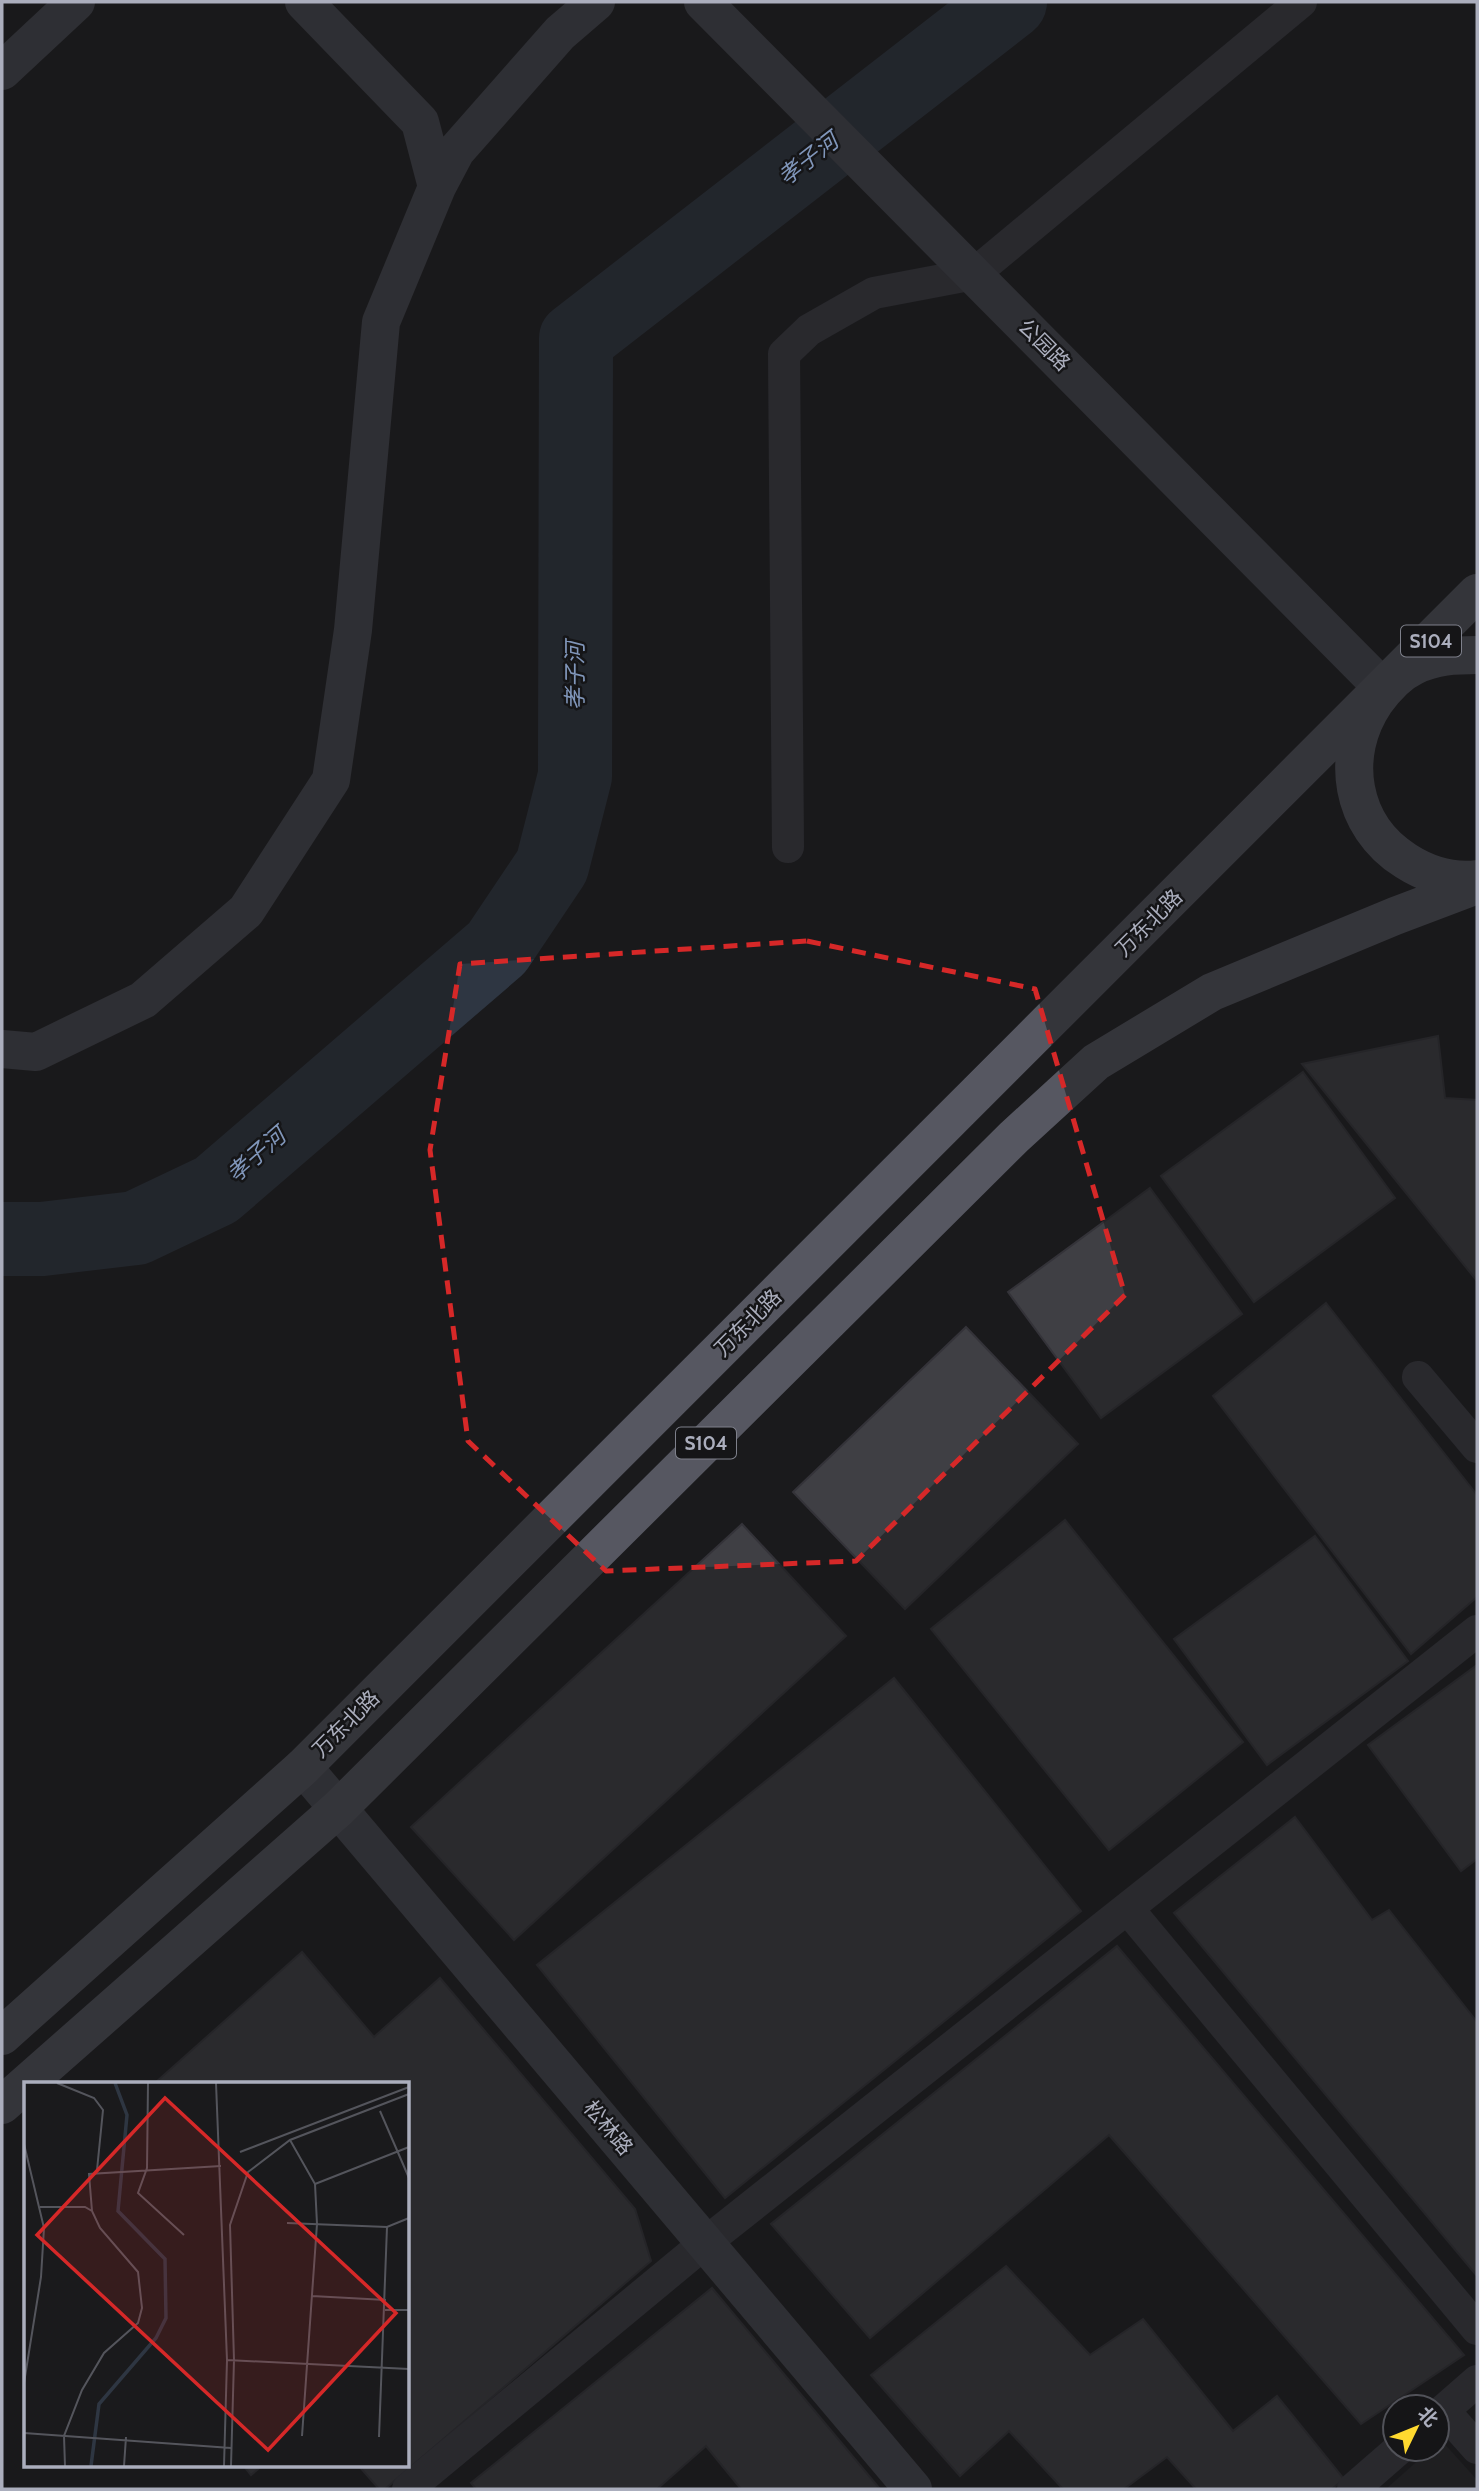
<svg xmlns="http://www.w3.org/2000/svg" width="1479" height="2491" font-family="Cabin,'Noto Sans SC',sans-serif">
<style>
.built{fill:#262629}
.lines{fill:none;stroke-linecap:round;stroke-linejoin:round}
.river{stroke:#2e3642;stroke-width:74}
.building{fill:#3f3f44;stroke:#343339;stroke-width:2}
.street{stroke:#3c3c44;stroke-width:32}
.secondary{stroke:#484952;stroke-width:38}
.primary{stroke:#565761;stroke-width:38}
.marked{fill:none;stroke:#d62828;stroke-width:5;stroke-dasharray:14 9;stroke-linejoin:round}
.labels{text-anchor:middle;stroke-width:5;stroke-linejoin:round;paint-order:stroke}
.shield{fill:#151517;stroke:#7e808b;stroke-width:2}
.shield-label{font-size:19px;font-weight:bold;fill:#abaebd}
.street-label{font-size:21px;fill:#abaebd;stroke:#151517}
.water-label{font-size:23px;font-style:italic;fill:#8096ba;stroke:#151517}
.inset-river{fill:none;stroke:#2e3642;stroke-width:3.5}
.inset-road{fill:none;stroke:#54555c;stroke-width:2}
.view{fill:#d62828;fill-opacity:0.15;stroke:#d62828;stroke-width:3.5}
.inset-edge{fill:none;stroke:#abaebd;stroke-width:3.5}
</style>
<rect width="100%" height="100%" fill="#1a1a1c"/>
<path class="built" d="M1441,2440L1477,2480V2489H1386L1431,2449H1437V2444Z"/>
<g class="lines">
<path class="river" d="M2,1239H42L136,1228L216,1190L497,948L552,866L575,776L576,339L1010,2"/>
</g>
<path class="building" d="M1438,1036L1445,1098L1477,1100V1281L1302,1064Z
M1303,1072L1395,1198L1254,1302L1161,1176Z
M1150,1188L1242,1314L1101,1418L1008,1292Z
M1326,1303L1477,1495V1597L1411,1654L1213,1396Z
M966,1327L1078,1444L905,1609L793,1492Z
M1065,1520L1243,1742L1109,1850L931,1629Z
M742,1524L846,1636L514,1940L411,1827Z
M1315,1536L1408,1661L1267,1765L1174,1639Z
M1477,1665V1859L1461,1871L1368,1745Z
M894,1678L1081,1911L725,2198L537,1965Z
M1295,1817L1372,1920L1389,1910L1477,2022V2276L1174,1913Z
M1117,1946L1464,2355L1361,2424L1109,2135L870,2338L771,2224Z
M302,1952L374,2037L440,1978L635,2209L651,2261L385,2489H379L358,2465H408V2083H155Z
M1006,2266L1090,2355L1143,2319L1233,2431L1277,2396L1344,2479L1332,2489H1196L1167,2457L1124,2489H1063L1009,2431L960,2476L871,2375Z
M712,2288L880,2489H741L706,2446L657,2489H476L471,2483Z
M243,2465H263L251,2475Z"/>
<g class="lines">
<path class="street" d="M788,847L784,354L809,330L874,293L974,274L1301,2
M1418,1377L1477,1447
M1128,1909L1477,2329
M1444,2411L1477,2448
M1437,2416L1477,2381
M408,2489L705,2243L1477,1631
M1353,2489L1399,2449"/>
<path class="secondary" d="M304,2L420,122L437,187
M703,2L1384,689
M2,71L76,2
M2,1049L36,1052L143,1000L246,911L331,780L353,630L381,322L437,187L456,151L560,33L596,2
M303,1767L913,2489"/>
<path class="primary" d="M1477,655C1455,655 1435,656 1414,666C1399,673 1385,688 1375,702C1339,755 1350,826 1406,861C1428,875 1451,882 1477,879
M2,2036L303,1767L1477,593
M2,2105L338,1809L1014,1137L1096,1062L1212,992L1395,916L1477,885"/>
</g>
<path d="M0 0H1479V2491H0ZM807,941L1035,989L1125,1295L856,1561L606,1571L468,1441L430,1150L460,964Z" fill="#1a1a1c" fill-opacity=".55" fill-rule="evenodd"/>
<path class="marked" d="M807,941L1035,989L1125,1295L856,1561L606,1571L468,1441L430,1150L460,964Z"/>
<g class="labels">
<g class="shield">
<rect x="1401" y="625.5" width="60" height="31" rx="5"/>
<rect x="676" y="1427.5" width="60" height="31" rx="5"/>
</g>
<g class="shield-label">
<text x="1431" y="648">S104</text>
<text x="706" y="1450">S104</text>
</g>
<g class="street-label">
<text transform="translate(1044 345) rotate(45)" y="7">公园路</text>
<text transform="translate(1149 923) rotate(-45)" y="7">万东北路</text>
<text transform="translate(748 1323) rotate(-45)" y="7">万东北路</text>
<text transform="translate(346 1724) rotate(-45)" y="7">万东北路</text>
<text transform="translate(608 2128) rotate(50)" y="7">松林路</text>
</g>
<g class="water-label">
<text transform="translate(808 159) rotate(-38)" y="8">孝子河</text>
<text transform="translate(575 676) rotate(-90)" y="8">孝子河</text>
<text transform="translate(256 1155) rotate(-41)" y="8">孝子河</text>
</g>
</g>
<g transform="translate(24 2082)">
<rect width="385" height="385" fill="#1a1a1c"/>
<path class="inset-river" d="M67,384L75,322L132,256L142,236L141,177L94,129L103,33L91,1"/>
<path class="inset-road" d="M33,1L70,16L79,28L73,88M124,1L123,86L114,111L160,153M192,1L203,278L200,384M356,29L385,96M266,58L291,102L293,142L278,354M0,62L20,146L17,195L0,301M216,70L385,5M291,102L385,65M16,125H61L68,129M263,141L363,145L385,136M288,214L362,218M361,228H385M203,278L385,287M0,351L207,366M355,355L363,145M41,384L40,354L58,308L80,271L114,241L118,226L114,190L76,146L68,129L65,92L197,84M100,384L102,355M207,384L210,278L206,143L224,90L266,58L385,12"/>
<path class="view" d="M141,16L372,231L244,368L13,153Z"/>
<rect width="385" height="385" class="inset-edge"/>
</g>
<rect width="1479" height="2491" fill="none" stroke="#abaebd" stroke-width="7"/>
<g transform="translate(1416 2428) rotate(47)"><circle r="33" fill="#151517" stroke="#515259" stroke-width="2"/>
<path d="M0-5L12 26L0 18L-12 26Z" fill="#ffd92f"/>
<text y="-10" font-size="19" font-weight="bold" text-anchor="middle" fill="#abaebd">北</text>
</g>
</svg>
